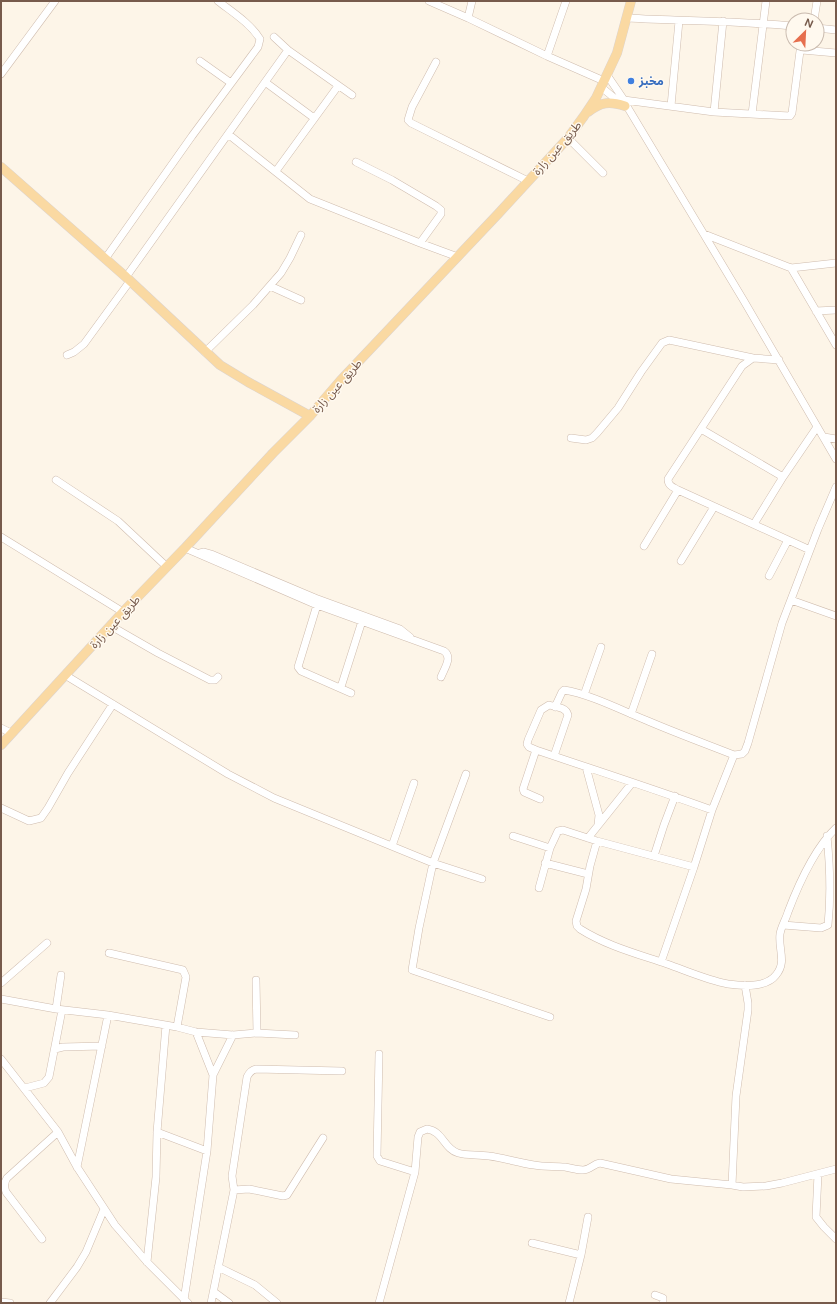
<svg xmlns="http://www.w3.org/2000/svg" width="837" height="1304" font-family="'DM Sans','Noto Sans Arabic',sans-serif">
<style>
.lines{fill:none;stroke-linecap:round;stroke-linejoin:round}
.minor-casing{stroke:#cfbcae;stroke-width:8}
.major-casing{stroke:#dcd4d0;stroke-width:10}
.minor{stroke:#fff;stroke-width:7}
.major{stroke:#fad9a2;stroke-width:9}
.shop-dot{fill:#3f7fe0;stroke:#fff9ef;stroke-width:1.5}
.labels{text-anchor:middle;stroke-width:3;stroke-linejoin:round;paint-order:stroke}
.shop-label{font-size:12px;font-weight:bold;fill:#366cbe;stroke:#fff9ef;text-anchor:start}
.street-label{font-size:12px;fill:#775b4c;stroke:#fff9ef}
</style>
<rect width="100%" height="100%" fill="#fdf5e8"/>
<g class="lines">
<defs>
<path id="minor" d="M429,1L468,18L547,56L604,81
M468,18L472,1
M627,18C682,21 738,21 793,26
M814,20L817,1
M817,28L836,30
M274,37L288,50L352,95
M547,56L566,1
M200,61L231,83
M436,62L412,107L408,120L411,123L528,181
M1,74L55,1
M607,75L624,100L628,108L744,301L836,459
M265,82L314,118
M601,87L623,105
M624,100L714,112L790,116L792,113L800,51L802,50L836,53
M671,106L679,21
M714,112L723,21
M752,114L766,1
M228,134L310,199L420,243
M568,138L603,173
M356,162L392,180L436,206L441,210V214L420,243L458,257
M276,171L338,86
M704,234L791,268L836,263
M105,259L192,136L258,47L260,39C250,23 232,12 218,1
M791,268L836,345
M126,277L288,50
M270,286L301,300
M816,311L836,310
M205,352L253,305L281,273L290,258L301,235
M67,355L74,352L84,344L130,281
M779,360L753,358L742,366L668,479C668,486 673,487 678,490L810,550
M701,429L783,477
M824,437L836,439
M571,438L586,440L592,438L597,433L618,408L641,372L662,343L669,340L753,358
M56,480L118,521L166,566
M754,524L783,477L817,427
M1,537L123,612
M644,546L678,490
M185,548L317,605L444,651C453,657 444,669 441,677
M200,553L204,552L211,554L315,598L400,629L410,637
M681,561L714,507
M769,576L788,540
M791,600L836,616
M317,605L298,667L301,671L351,693
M111,626L158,653L210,680H215L218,677
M65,675L228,774L274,798L433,863L482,879
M341,687L362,621
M584,695L601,647
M555,707L562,692L564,690C590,694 623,711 648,721C676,733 706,744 734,755L742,754L745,751L748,743L782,623L818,529L836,487
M631,714L652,654
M1,728L11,733
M536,750L523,789L524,792L540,799
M554,756L568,715C566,707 556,707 549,705L541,710L528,740L527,744L529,747L536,750C595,770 654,789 712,810
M586,767L599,815L598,825
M466,774L433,863L419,928L412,970L550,1017
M1,808L29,821L41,818L48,808L68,773L113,704
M513,836L550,848
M588,838L632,783
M597,841L590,866L586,889L576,921L577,926L580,929C607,946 638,954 667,964C687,971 707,980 728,984C742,986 766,988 776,975C787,962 778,949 780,934C781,927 786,919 788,912C799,883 814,849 836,828
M392,846L414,783
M654,856L664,825L675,796
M545,863L588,874
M539,888L550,848L558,831L563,830L597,841L694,867
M783,925L821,928L828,925C831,896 830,866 827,836
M109,953L183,970L186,977L177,1027
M661,962L694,867L712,810L734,755
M256,980L257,1033
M1,983L47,943
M1,999L56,1009L108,1015L177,1027L196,1032L233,1035L257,1033L295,1035
M56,1009L61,975
M55,1049L63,1047L102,1046
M379,1054L377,1156L380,1161L415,1172L379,1303
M1,1059L58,1132L77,1167L115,1225L147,1262L188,1303
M213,1075L233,1035
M25,1088L44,1083L49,1077L62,1010
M157,1132L207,1151
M77,1167L108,1015
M415,1172L418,1137L420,1132L427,1129C443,1131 444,1149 458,1153C468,1156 478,1154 489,1156C504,1158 519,1163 534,1165C544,1167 554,1166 565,1167C571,1168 577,1170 583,1170C590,1170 593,1164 600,1163L671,1179L732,1185L743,1187L766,1186L782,1183L836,1169
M818,1174L816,1217L824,1227L836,1239
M732,1185L736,1096L748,1010V1003L745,985
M234,1190L249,1189L283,1196L287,1195L323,1138
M42,1239L6,1192C4,1186 4,1183 7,1178L58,1132
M532,1243L581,1255
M147,1262L156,1177L157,1132L166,1025
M218,1267L255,1285L277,1303
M214,1292L229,1303
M655,1295L663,1298V1303
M184,1300L207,1151L213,1075L196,1032
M1,1302L10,1303
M50,1303L77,1267L86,1252L104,1209
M211,1303L234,1190L232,1176L247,1077C249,1073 251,1070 256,1069L342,1071
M569,1303L581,1255L588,1217"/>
<path id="major" d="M588,112C601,102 609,101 625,106
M1,167L126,277L220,365L248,382L310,416
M1,745L123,612L185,548L273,453L310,416L341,380L498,214L568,138L584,116L596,98L617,53L631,1"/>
</defs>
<use href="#minor" class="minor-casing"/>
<use href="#major" class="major-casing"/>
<use href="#minor" class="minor"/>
<use href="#major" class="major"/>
</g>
<circle class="shop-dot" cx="631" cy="81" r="4"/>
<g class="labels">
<g class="shop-label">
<text x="639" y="85">مخبز</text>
</g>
<g class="street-label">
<text transform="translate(557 148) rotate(-49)" y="4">طريق عين زارة</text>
<text transform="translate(337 386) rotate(-48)" y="4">طريق عين زارة</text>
<text transform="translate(115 622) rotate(-47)" y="4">طريق عين زارة</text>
</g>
</g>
<rect width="837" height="1304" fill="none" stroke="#775b4c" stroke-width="4"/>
<g transform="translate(805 32) rotate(24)"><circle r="19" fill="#fff9ef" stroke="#c9baae"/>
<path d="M0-3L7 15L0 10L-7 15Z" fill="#e66f4e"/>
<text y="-6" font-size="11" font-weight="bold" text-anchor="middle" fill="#775b4c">N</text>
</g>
</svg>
